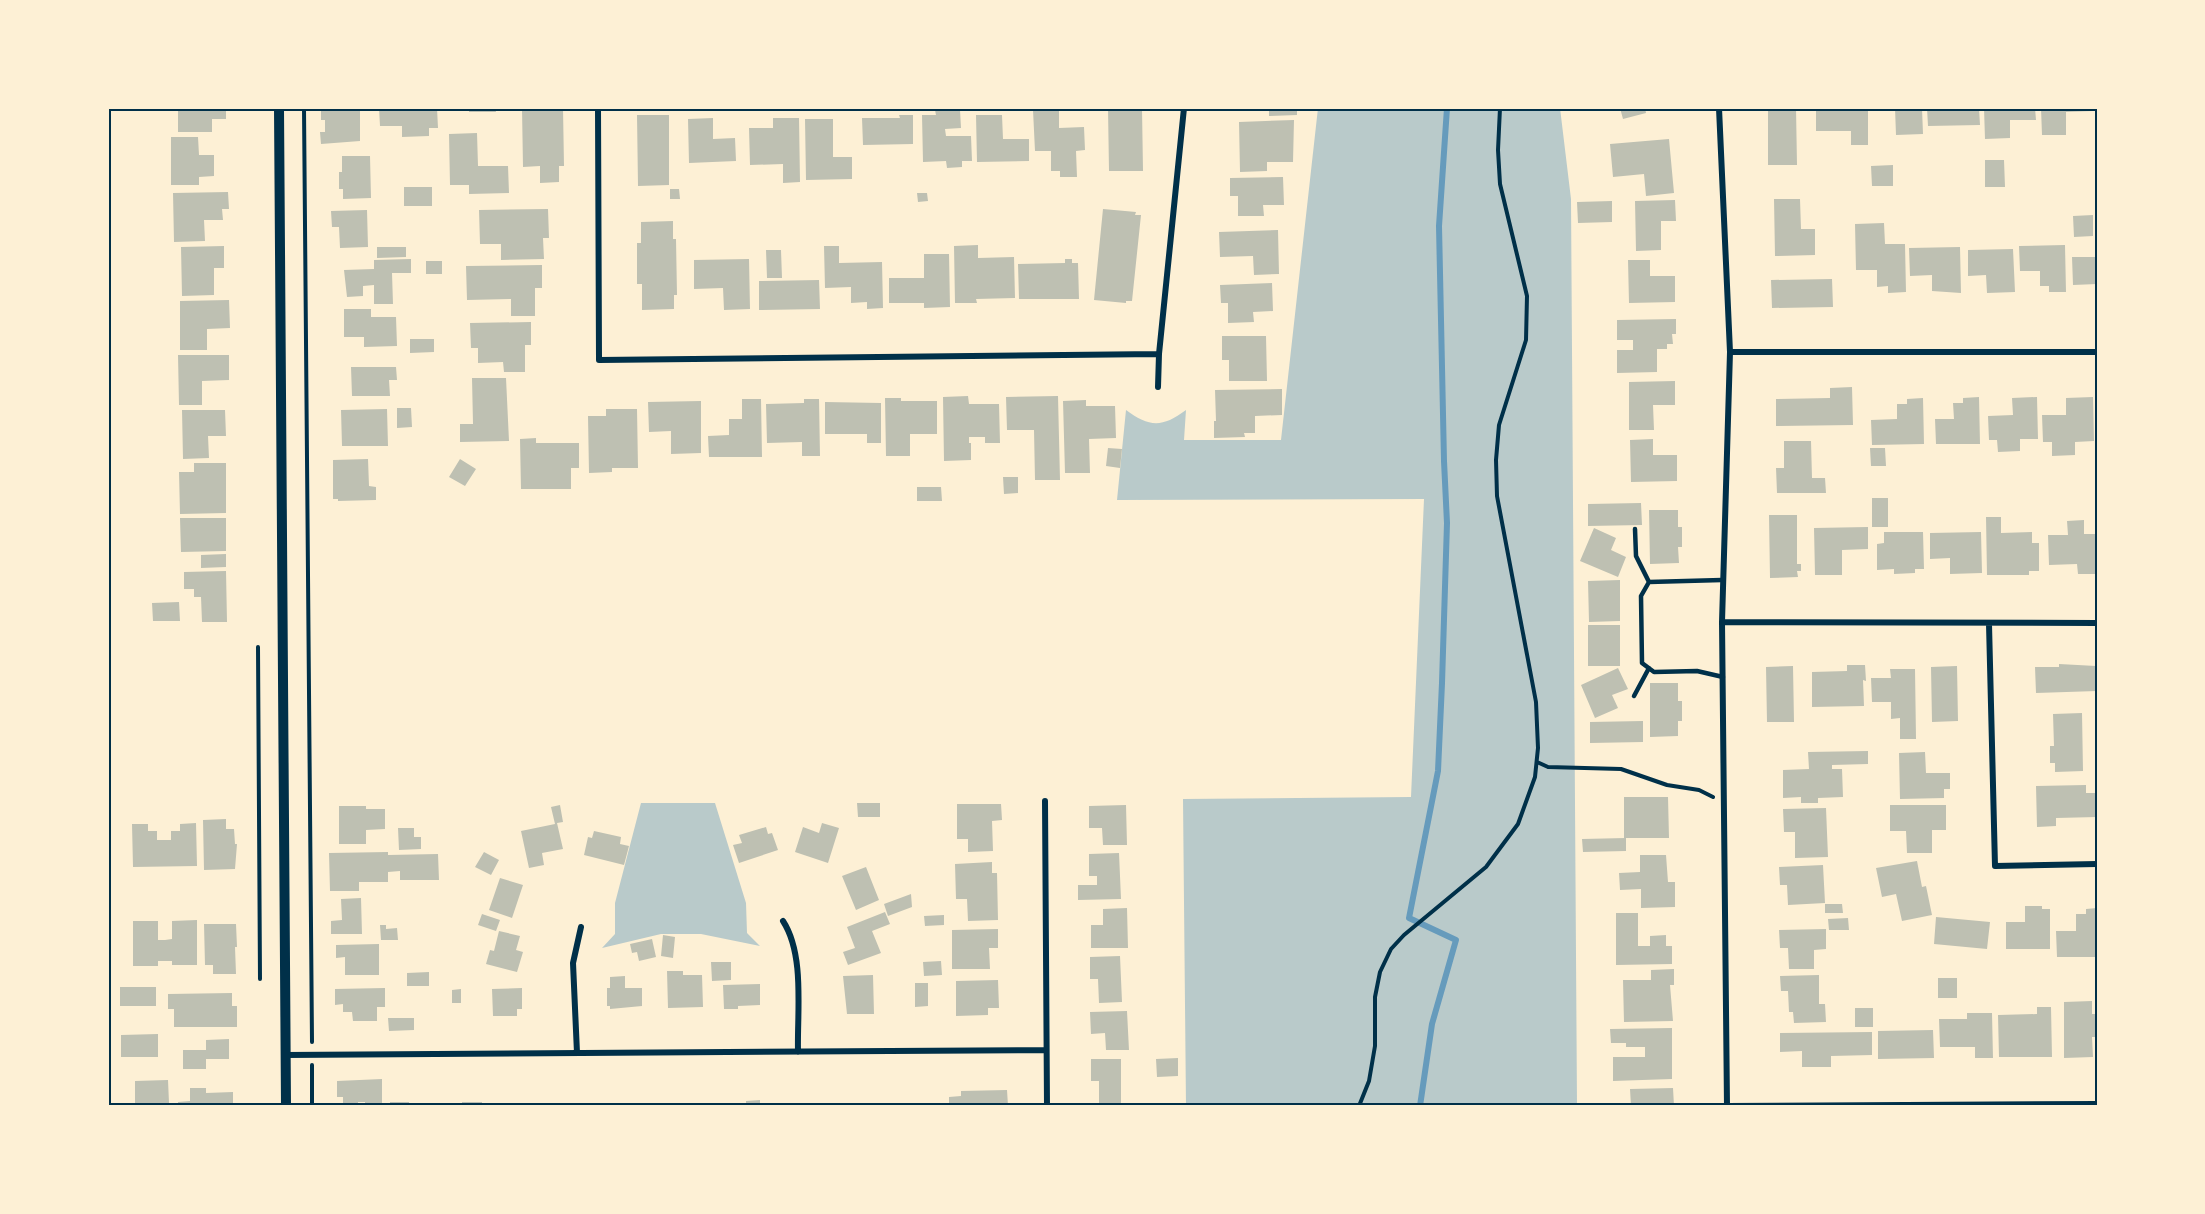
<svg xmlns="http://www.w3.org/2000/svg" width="2205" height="1214" font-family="'Roboto Serif',serif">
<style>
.green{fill:#b9caca}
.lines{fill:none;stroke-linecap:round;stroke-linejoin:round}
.stream{stroke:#669bbc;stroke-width:6}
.building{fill:#bec0b2}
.path{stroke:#003049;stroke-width:4}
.service{stroke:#003049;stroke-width:4.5}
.minor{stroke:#003049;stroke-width:6}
.tertiary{stroke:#003049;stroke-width:10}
.neatline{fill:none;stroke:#003049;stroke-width:2}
</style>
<rect width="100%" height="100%" fill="#fdf0d5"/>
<path class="green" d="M1318,108H1560L1571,199L1577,1106H1186L1183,799L1411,797L1424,499L1117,500L1126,410C1149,427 1162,428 1186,410L1184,440H1281Z
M641,803H715L746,903L747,933L760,946L701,934H661L602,948L615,934V903Z"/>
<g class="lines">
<path class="stream" d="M1420,1106L1432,1024L1456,940L1409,918L1438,771L1442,683L1447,523L1444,461L1439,226L1447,108"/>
</g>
<path class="building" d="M178,108H226V119H212V132H178Z
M321,108H360V141L321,144L320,132H325V120H321Z
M379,108H437L438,128H429V136L402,137V126H380Z
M469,108H495L496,112H469Z
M522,108H563L564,166H559V182L540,183V166L523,167Z
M1108,108H1142L1143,171H1109Z
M1269,108H1297V115L1269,116Z
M1620,108H1645L1646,113L1623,119Z
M1768,108H1796L1797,165H1768Z
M1816,108H1868V145H1851V131H1816Z
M1895,108H1922L1923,134L1896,135Z
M1927,108H1979L1980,125L1928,126Z
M1984,108H2035L2036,120H2010V138L1985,139Z
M2041,108H2093V111L2066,112V135H2042Z
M1047,109V111H1059V128L1084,127L1085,150L1076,151L1077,177H1060V171H1051V151H1035L1033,110Z
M935,110H960L961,128L945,129L946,136H971L972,161H962V167L947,168L946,161L923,162L922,115H936Z
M637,115H669V185L638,186Z
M899,115H913V144L863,145L862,118H900Z
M976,115H1002L1003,139H1029V161L977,162Z
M713,118V139L735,138L736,161L689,163L688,119Z
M773,118H799L800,182L783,183V164L750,165L749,128H773Z
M805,119H833V157H852V179L806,180Z
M1294,120L1293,162H1267V171L1240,172L1239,122Z
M477,133L478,166H508L509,193L469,194V185H450L449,134Z
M171,137H198L199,155H214V176L199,177V185H171Z
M1669,139L1674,193L1646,196L1644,174L1613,177L1610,144Z
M342,156H370L371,198L343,199V189H339V172H342Z
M1985,160H2004L2005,187H1985Z
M1893,165V186H1872L1871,166Z
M1283,177L1284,205H1263L1264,216H1238V196H1230V178Z
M404,187H432V206H404Z
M670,189H679L680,199H670Z
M228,192L229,209H222L223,220H204L205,241L174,242L173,193Z
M917,193H927L928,201L918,202Z
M1774,199H1800L1801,229H1815V255L1775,256Z
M1675,200L1676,221H1661V250L1636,251L1635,201Z
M1612,201V222L1578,223L1577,202Z
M548,209L549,238H543L544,259L501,260V244H480L479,210Z
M1103,209L1136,212L1135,215H1141L1132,301H1126V303L1094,300Z
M367,210L368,247L340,248L339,227H332L331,211Z
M2093,215V236L2074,237L2073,216Z
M673,221V239H676L677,295H674V309L642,310V284H637V243H641V222Z
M1884,223L1885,244H1905L1906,292L1888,293V286L1877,287V270H1856L1855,224Z
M1278,230L1279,274L1254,275L1253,256L1220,257L1219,232Z
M978,245V258L1014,257L1015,298L976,299L977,303H955L954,246Z
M2065,245L2066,292H2049V286H2040V271H2020L2019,246Z
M224,246V268H214V295L182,296L181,247Z
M824,246H839V263L882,262L883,308L867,309V302L851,303V287L825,288Z
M377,247H406V257L377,258Z
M1960,247L1961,293L1932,291V275L1910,276L1909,248Z
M2013,249L2015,292L1987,293L1986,275L1968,276V250Z
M766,250H781L782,278H767Z
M924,254H949L950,307L924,308V303H889V278H924Z
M2072,257H2097V284L2073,285Z
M411,259V273H392L393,304H374V285L363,286V296L347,297L344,270L374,269V260Z
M749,259L750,309L724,310L723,288L694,289V260Z
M1065,259H1072V263H1078L1079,299H1019L1018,264L1065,263Z
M1628,260H1650V276H1675V302L1629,303Z
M426,261H442V274H426Z
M542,265V288H535V316H511V299L467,300L466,266Z
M1832,279L1833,307L1772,308L1771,280Z
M819,280L820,309L759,310V281Z
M1272,283L1273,311L1253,312L1254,322L1228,323V303H1221L1220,285Z
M229,300L230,328L207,329V350H180V301Z
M344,309H371V317H396L397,346L364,347V337H344Z
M1676,319V334H1672L1673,344H1667V349H1657V372L1617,373V350H1633V340H1617V320Z
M531,322V345H525V372H504L503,362L478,363V348H471L470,323Z
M1222,336H1266L1267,381H1229V360H1222Z
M410,339H434V352L410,353Z
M178,355H229V380L202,381V405H179Z
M351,367H396L397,380H389L390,396H352Z
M472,378H506L509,441L460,442V424H473Z
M1675,381V405H1653L1654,430H1629V382Z
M1852,387L1853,425L1776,426V399L1830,398V388Z
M1282,389V415L1255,416V433H1244L1245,437L1214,438V421H1216L1215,390Z
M968,396L969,404H999L1000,443H985V437H969V443H971V460L944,461L943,397Z
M1058,396L1060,480H1035L1034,430H1007L1006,397Z
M1979,397L1980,444H1936L1935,419H1954L1953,403H1963V398Z
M2037,397L2038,439H2020V451L1998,452L1997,440H1989L1988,416L2013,415L2012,398Z
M2093,397L2094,441L2075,442V455L2052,456V442H2043L2042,415H2066V398Z
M885,398H901V401H937V434H910V456H886Z
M1923,398L1924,444L1872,445L1871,420L1897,419V404H1907V399Z
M742,399H761L762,457H709L708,436L729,435V419H742Z
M804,399H819L820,456H802V442L767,443L766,404L804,403Z
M1086,400V406H1115L1116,438L1089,439L1090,473H1065L1063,401Z
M701,401V453L671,454V431L649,432L648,402Z
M825,402L881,403V443H867V434H825Z
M397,408H411L412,427L397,428Z
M387,409L388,446H342L341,410Z
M606,409H637L638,468H612V472L589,473L588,416H606Z
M182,410H225L226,436H208L209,458L183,459Z
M536,438V443H579V468H571V489H521L520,439Z
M1653,439V455H1677V481L1631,482L1630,440Z
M1784,441H1811L1812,478H1825L1826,493H1777L1776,468H1784Z
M1108,448L1122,449L1120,468L1106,466Z
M1870,448H1885L1886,466H1871Z
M368,459L369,486L376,487V500L338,501V499H333V460Z
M460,459L476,469L465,486L449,477Z
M194,463H226V513L180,514L179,472H194Z
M1003,477H1018V493L1004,494Z
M917,487H941L942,501H917Z
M1872,498H1888V527H1872Z
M1641,503L1642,525L1588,526V504Z
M1649,510H1678V527H1682V547H1678L1679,563L1650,564Z
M1769,515H1797V564H1801V571H1797L1798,577L1770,578Z
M1986,517H2001V533L2032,532V543H2039V571H2029V575H1987Z
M180,518H226V551L181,552Z
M2084,520V534H2095L2096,574H2078L2077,564L2049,565L2048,535H2068L2067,521Z
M1868,527V549L1842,550V575H1815L1814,528Z
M1594,528L1616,538L1611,550L1626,557L1618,577L1580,561Z
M1884,532H1923L1924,569H1915V573L1894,574V569L1877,570V544L1884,543Z
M1981,532L1982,573L1950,574V558L1930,559V533Z
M226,554V567L201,568V555Z
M226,571L227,622H202L201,597H194V589H184V572Z
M1620,580V621L1589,622L1588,581Z
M179,602L180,621H153L152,603Z
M1588,625H1620V666H1588Z
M2059,664L2096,666L2097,691L2036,693L2035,667H2059Z
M1847,665H1865L1866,681L1863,680L1864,706L1812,707V672L1847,671Z
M1793,666L1794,722H1767L1766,667Z
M1957,666L1958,721L1932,722L1931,667Z
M1618,668L1628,689L1612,695L1618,708L1595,718L1581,685Z
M1890,669H1915L1916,739H1900V718L1891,719V702H1872L1871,678H1891Z
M1650,683H1678V701H1682V721H1678V736L1650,737Z
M2082,713L2083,771L2055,772V763H2050V746H2054L2053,714Z
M1643,721V742L1590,743V722Z
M1868,751V764L1832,765V769H1842L1843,797L1818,798V803H1801V797L1783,798V770L1809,769L1808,752Z
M1925,752L1926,773H1950V789H1944V798L1900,799L1899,753Z
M2086,785V793H2097V817L2056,818V826L2037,827L2036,786Z
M1624,797H1668L1669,838H1624Z
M857,803H880V817H858Z
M957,804H1001L1002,820L992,821L993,851L968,852V839H957Z
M560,805L563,822L557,823L563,849L542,853L544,865L529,868L521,831L555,824L551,807Z
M1126,805L1127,845H1103L1102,828H1089V806Z
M1890,805H1946V830H1932V853H1907L1906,831H1890Z
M339,806H366V809H385V829L366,830V844H339Z
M1826,808L1828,857L1795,858V832H1784L1783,809Z
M226,819V829H234L235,844H237L235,869L204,870L203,820Z
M196,823L197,866L133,867L132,824H148V831H157V840H171V831H180V824Z
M822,823L839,828L828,863L795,852L803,827L819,833Z
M766,827L768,834L772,833L778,850L739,863L733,845L742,843L739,835Z
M398,828H414V837H421V849L399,850Z
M594,831L621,837L620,844L629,846L624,865L584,855L588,837L592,838Z
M1626,838V851L1583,852L1582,839Z
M388,852V855L438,854L439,880H400V871L388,872V882H359V891H330L329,853Z
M484,852L499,860L491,875L475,867Z
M1119,853L1121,899L1078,900V885H1097V876H1089V854Z
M1640,855H1666L1668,882H1675V907L1641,908V889L1620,890L1619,873L1640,872Z
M1917,861L1922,887L1926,886L1932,915L1902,921L1896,894L1882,897L1876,868Z
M992,862V873H997L998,920L968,921L967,899H956L955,864Z
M1823,865L1825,903L1788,905L1787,885H1780L1779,867Z
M866,867L879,900L856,910L842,876Z
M500,878L523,885L512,918L489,910Z
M911,894L912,907L888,916L884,904Z
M361,898L362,934H331V921L342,920L341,899Z
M1825,904H1842L1843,913H1825Z
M2025,906H2042V909H2050V949H2006V922H2025Z
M1127,908L1128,948H1091V925H1103V909Z
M2097,908V957H2057L2056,931H2076V914H2086V909Z
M885,912L890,924L872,931L881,953L848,965L843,952L855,948L847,927Z
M1616,913H1638V946H1650V936L1666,935V946H1672V964L1616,965Z
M482,914L500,920L496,931L478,925Z
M944,915V925L925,926L924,916Z
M1936,917L1990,922L1987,949L1934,944Z
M1848,918L1849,930H1829L1828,919Z
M197,920V965H172V961H158V966H133V921H158V940H165L172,939V921Z
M204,924H236L237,947H235L236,974H213V965H205Z
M380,925H386V929L397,928L398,940H381Z
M998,929V948H989L990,969H952V930Z
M1826,929V949L1814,950V969H1789L1788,948H1780L1779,930Z
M499,931L520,936L516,950L523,952L517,972L486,964L490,950L494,951Z
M663,935L675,937L673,958L661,956Z
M652,939L656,957L639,961L637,952L632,953L630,944Z
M379,944V975H345V957L336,958V945Z
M1120,956L1122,1002L1099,1003L1098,979H1090V957Z
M941,961L942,975L924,976L923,962Z
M711,962H731V980L712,981Z
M1674,969V985H1670L1673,1021L1624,1022L1623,980H1651V970Z
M667,971H683V975H702L703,1007L668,1008Z
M429,972V986H407V973Z
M873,975L874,1014H847L843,976Z
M1819,975V1004H1825L1826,1022L1794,1023L1793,1012H1789L1788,991H1781L1780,976Z
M625,976V988H642V1006L610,1009V1006H607V988H610V977Z
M1938,978H1957V998H1938Z
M998,980L999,1008H988V1015L956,1016V981Z
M915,983H928V1006L915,1007Z
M760,984V1005L738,1006V1009H724L723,985Z
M120,987H156V1006H120Z
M385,988V1007H377V1021H353L352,1012H343V1004L335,1005V989Z
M522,988V1009H517V1016H493L492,989Z
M461,989V1003H452V990Z
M232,993V1006H237V1027H174V1009H168V994Z
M2092,1001V1014H2097V1037H2092L2093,1057L2064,1058V1002Z
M2037,1007H2051L2052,1057H1999L1998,1015L2037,1014Z
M1855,1008H1873V1027H1855Z
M1127,1011L1129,1050H1106L1105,1033L1091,1034L1090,1012Z
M1967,1013H1992L1993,1058H1975V1047H1940L1939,1019H1967Z
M388,1018H414V1030L389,1031Z
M1672,1028V1079L1613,1081V1057H1645V1047H1626V1043H1611L1610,1029Z
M1933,1030L1934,1058L1878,1059V1031Z
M1872,1032V1055L1831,1056V1067H1802V1051L1780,1052V1033Z
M158,1034V1057H121V1035Z
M229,1039V1059H206V1069H183V1050H206V1040Z
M1178,1058V1076L1157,1077L1156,1059Z
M1091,1059H1121V1104L1099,1105V1081H1091Z
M382,1079V1106H365V1102H358V1106H343V1097H337V1081Z
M168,1080L169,1103L135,1104V1081Z
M190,1088H206V1093L233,1092V1106H178V1102L190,1101Z
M1673,1088L1674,1106H1631L1630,1089Z
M1007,1090L1008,1106H949V1097L961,1096V1091Z
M760,1100V1106H746V1101Z
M390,1102H409V1106H390Z
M462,1102H482V1106H462Z"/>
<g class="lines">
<path class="path" d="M304,108L312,1042
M258,647L260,979
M1537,762L1548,767L1621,769L1667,785L1699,790L1713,797
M312,1065V1106
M1359,1106L1369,1081L1375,1046V997L1380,972L1391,949L1404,935L1486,867L1518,824L1535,777L1538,748L1536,702L1497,496L1496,460L1499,425L1526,340L1527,296L1500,184L1498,150L1500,108"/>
<path class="service" d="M1635,529L1636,556L1649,582L1722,580
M1649,582L1641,596L1642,663L1654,672L1697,671L1723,677
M1634,696L1649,668"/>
<path class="minor" d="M598,108L599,360L1159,354L1184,108
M1719,108L1730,352L1722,622L1727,1106L2097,1104
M1730,352H2097
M1158,387L1159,354
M1722,622L2097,623
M1989,624L1995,866L2097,864
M1045,801L1047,1106
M783,921C805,955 797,1012 798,1052
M577,1053L573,963L581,927
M285,1055L1046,1050"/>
<path class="tertiary" d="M279,108L286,1106"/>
</g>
<rect width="2205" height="1214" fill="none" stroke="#fdf0d5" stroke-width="219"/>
<rect x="110" y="110" width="1986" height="994" class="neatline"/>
</svg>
